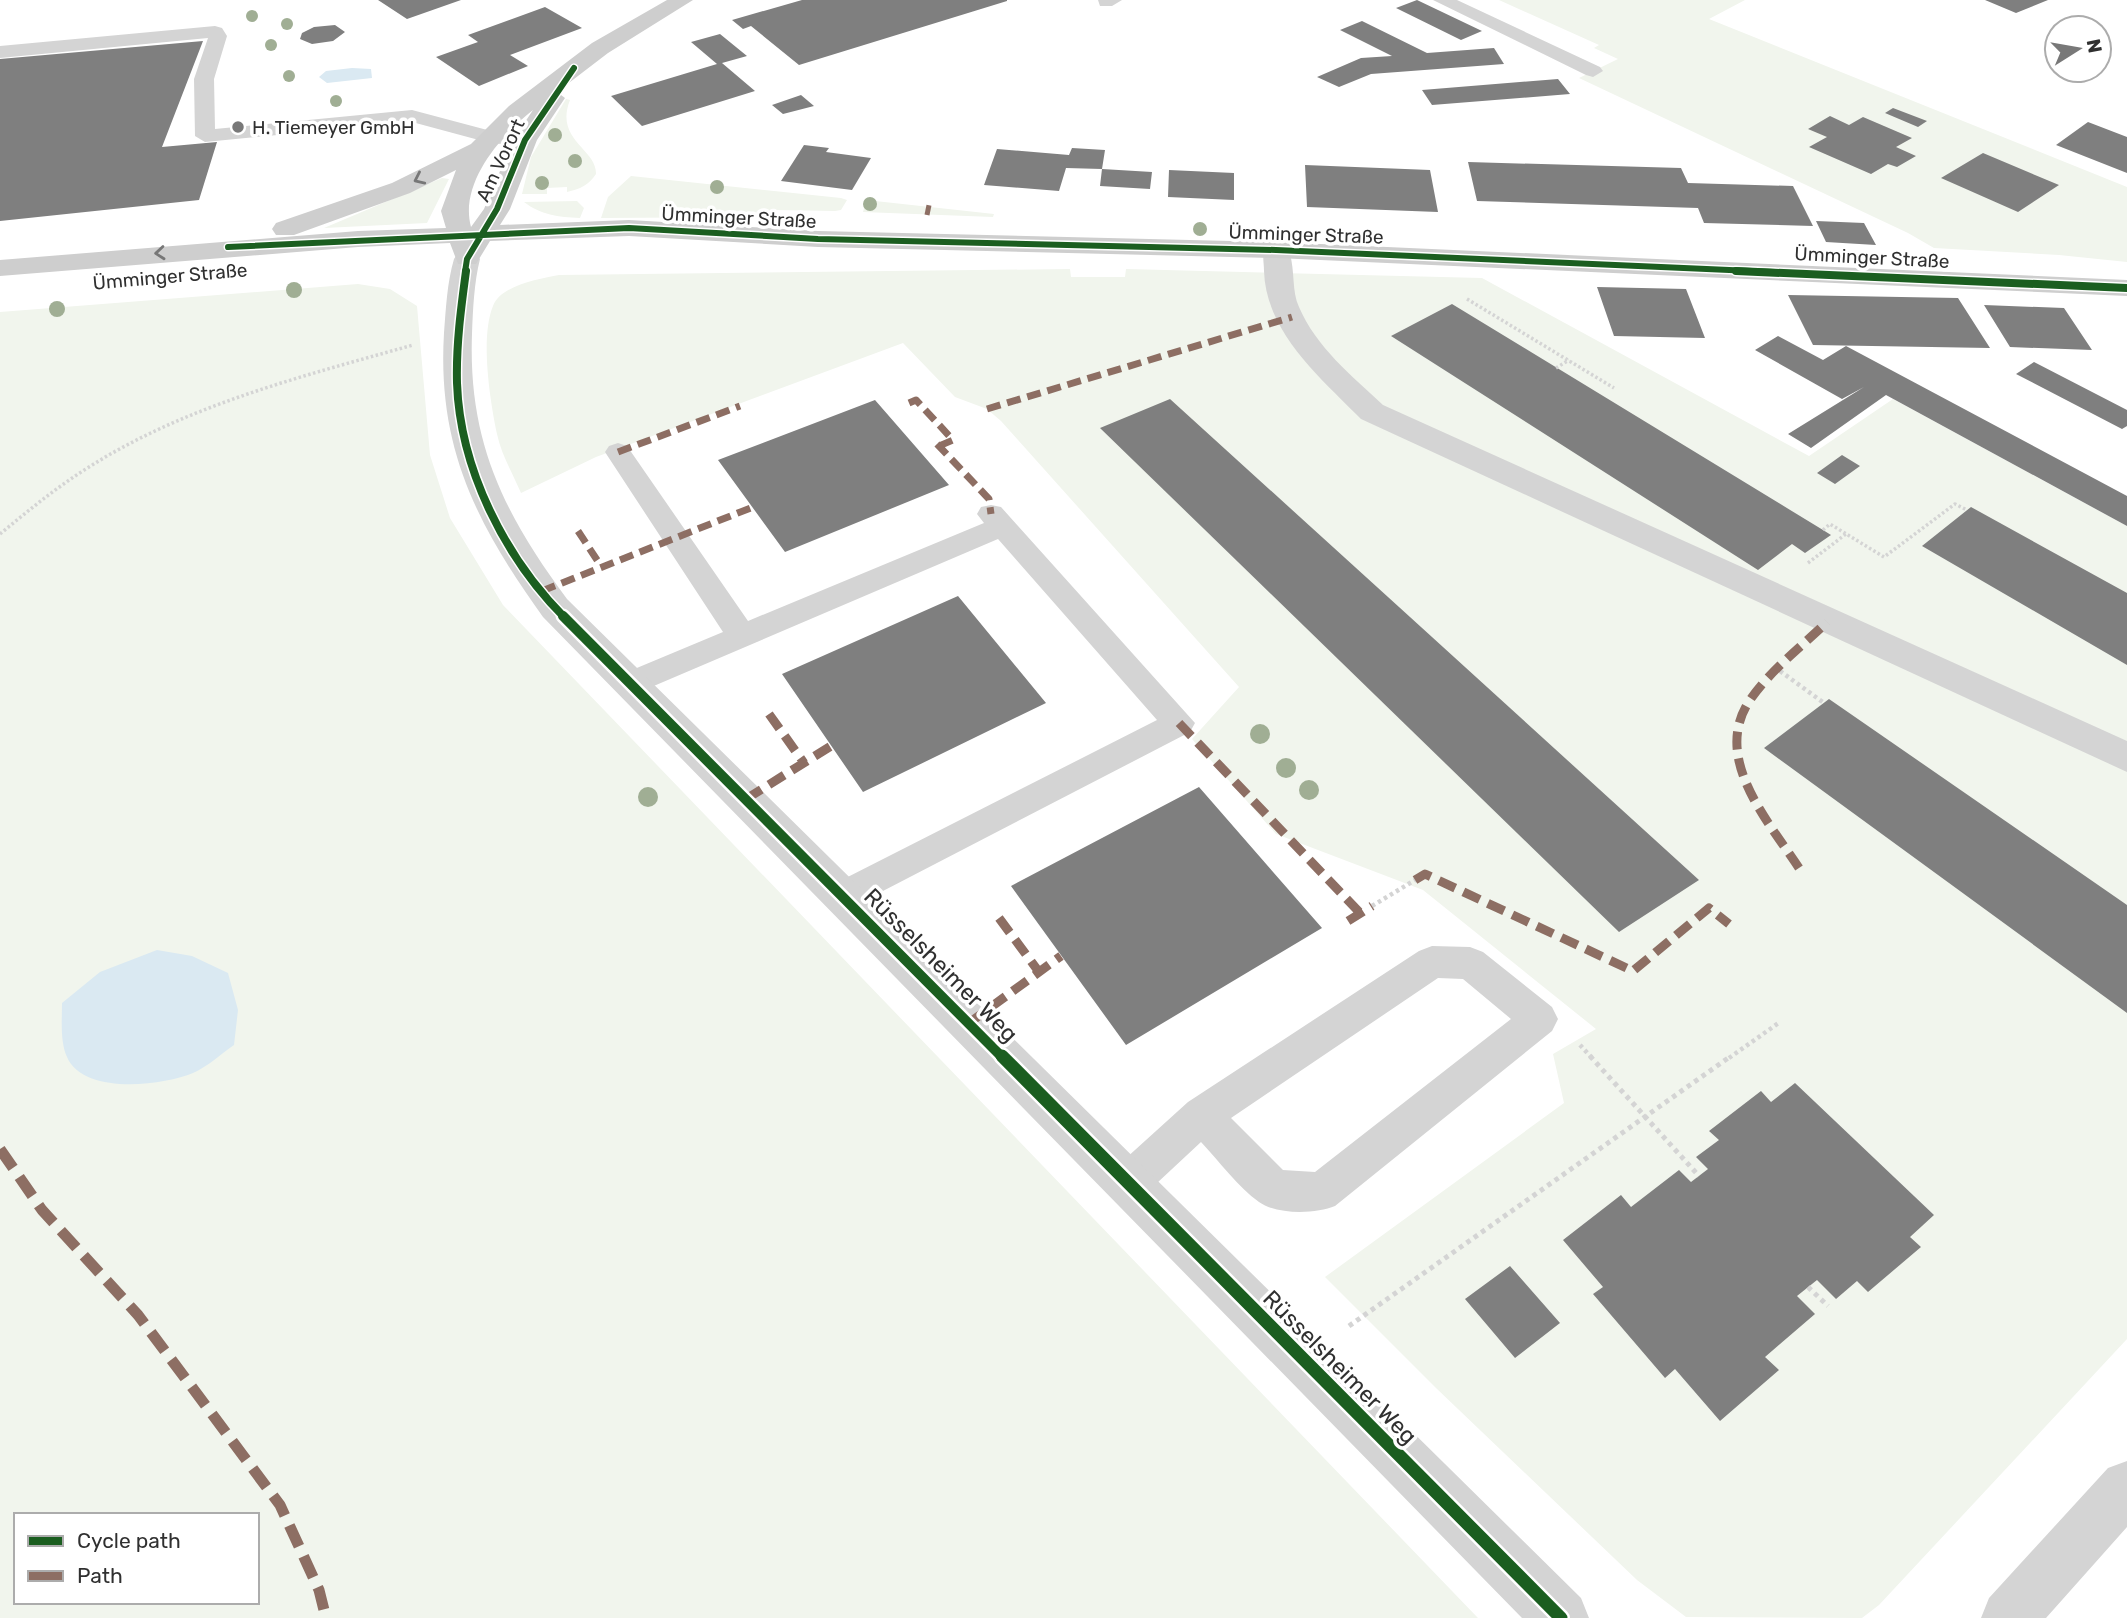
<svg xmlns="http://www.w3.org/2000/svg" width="2127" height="1618" font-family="Rubik,sans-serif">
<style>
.green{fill:#f1f5ed;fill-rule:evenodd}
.water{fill:#dae9f2}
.building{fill:#7f7f7f}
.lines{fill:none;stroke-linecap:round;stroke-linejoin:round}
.path-far2{stroke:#d4d4d4;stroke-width:3.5;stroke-dasharray:2.5 2.5;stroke-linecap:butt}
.path-far1{stroke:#d4d4d4;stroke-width:4.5;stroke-dasharray:3.5 3.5;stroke-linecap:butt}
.path{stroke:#d4d4d4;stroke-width:5;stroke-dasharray:4.5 4.5;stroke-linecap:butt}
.lane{fill:#d4d4d4;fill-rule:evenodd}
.street{fill:#d4d4d4;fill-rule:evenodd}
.secondary{fill:#cecece;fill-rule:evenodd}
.quiet-far3{stroke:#8d6e63;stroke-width:5;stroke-dasharray:10 5;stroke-linecap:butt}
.quiet-far2{stroke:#8d6e63;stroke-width:7;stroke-dasharray:14 7;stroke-linecap:butt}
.quiet-far1{stroke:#8d6e63;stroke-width:9;stroke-dasharray:18 9;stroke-linecap:butt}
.quiet{stroke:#8d6e63;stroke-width:11;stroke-dasharray:23 11;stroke-linecap:butt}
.cycleway-far3-casing{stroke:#fff;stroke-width:9}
.cycleway-far2-casing{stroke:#fff;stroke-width:11}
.cycleway-far1-casing{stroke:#fff;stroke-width:15}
.cycleway-casing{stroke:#fff;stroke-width:18}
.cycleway-far3{stroke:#1b5e20;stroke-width:6}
.cycleway-far2{stroke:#1b5e20;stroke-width:8}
.cycleway-far1{stroke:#1b5e20;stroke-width:10}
.cycleway{stroke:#1b5e20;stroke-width:13}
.tree{fill:#a0ae94}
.oneway{stroke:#777}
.poi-dot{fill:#787878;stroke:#fff;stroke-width:2.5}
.labels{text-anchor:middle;stroke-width:7;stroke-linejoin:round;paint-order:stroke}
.far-poi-label{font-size:19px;fill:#303030;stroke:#fff;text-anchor:start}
.far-street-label{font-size:19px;fill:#303030;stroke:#fff}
.street-label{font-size:23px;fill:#303030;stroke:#fff}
</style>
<rect width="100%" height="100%" fill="#fff"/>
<path class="green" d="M1499,0H1745L1709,19L2127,187V262L2059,255L1934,248L1908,233L1579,78L1618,59L1594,48L1599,45Z
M566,99L570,100C554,140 597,149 596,174C589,185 580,189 567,192V187L547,188V194H522L531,157Z
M631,176L841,198L847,200L841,210L835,211L773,210L766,217L601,218L608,197Z
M442,178L449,179L427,223L324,228Z
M866,200L994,214L993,217L863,212Z
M577,201L584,208L580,218C558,217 541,215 524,202Z
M1070,269L1071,277H1125L1126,269L1482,278L1809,456L1893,399L2127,526V1339L1879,1605L1862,1618L1686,1617L1637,1580L1436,1388L1325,1277L1564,1103L1553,1054L1596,1029L1423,890L1276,834L1192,739L1239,687L1001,421L987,409L955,397L903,343L596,457L521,493C513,474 501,454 497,434C490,401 480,337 493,306C501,285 539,279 559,275Z
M358,284L390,289L417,306L430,455L450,518L503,605L1478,1618H0V312ZM16,1515H257V1602H16Z"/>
<path class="water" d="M352,68L371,69L372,78L327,83L319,77L326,71Z
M157,950L192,956L228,973L238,1010L234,1045C221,1054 207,1067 193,1073C162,1086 83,1095 67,1057C60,1041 62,1021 62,1003L100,972Z"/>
<path class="building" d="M378,0H461L407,19Z
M802,0H1007V1L799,65L751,26L743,29L732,20Z
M1417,0L1482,31L1461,40L1396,8Z
M1985,0H2048L2016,13Z
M545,7L582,28L510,55L528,66L479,86L436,57L478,42L468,35Z
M1362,21L1427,53L1494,48L1504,64L1371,74L1339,87L1317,77L1361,58L1392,56L1340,30Z
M335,25L345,32L333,41L312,44L300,39L302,33L314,27Z
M720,34L747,56L722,63L755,91L642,126L611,96L717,64L691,42Z
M203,41L162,147L217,142L199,200L0,221V59Z
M1558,79L1570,94L1432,105L1422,90Z
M801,95L814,106L783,114L772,105Z
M1893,108L1927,121L1918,127L1885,113Z
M1830,116L1849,125L1863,117L1912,138L1896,147L1916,156L1897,167L1888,164L1871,174L1809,147L1827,137L1808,129Z
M2088,122L2127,137V173L2056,145Z
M804,145L829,148L826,152L871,158L852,190L781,181Z
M1072,148L1105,150L1102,169L1066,168L1059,191L984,185L997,149L1069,155Z
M1983,153L2059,185L2018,212L1941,178Z
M1468,162L1681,168L1688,183L1793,186L1813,226L1704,223L1698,208L1477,201Z
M1305,165L1430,170L1438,212L1307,207Z
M1102,169L1152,172L1150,189L1100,186Z
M1169,170L1234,173V200L1168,197Z
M1816,221L1864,223L1876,245L1826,242Z
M1597,287L1686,289L1705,338L1614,336Z
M1788,295L1958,298L1990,348L1813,345Z
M1452,304L1823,530L1831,535L1805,553L1792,544L1758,570L1391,336Z
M1984,305L2064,308L2092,350L2010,347Z
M1778,336L1823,360L1846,346L2127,496V526L1886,395L1811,448L1788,434L1864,387L1842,399L1755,350Z
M2034,362L2127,410V426L2122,429L2016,374Z
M1170,399L1399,607L1699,880L1619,932L1100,428Z
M875,400L949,485L785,552L718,460Z
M1842,455L1860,466L1835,484L1817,473Z
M1971,507L2127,593V665L1922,546Z
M958,596L1046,703L863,792L782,674Z
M1829,699L2127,905V1013L1764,748Z
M1199,787L1322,928L1126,1045L1011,886Z
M1795,1083L1934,1215L1910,1237L1921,1247L1868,1292L1857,1281L1836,1299L1817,1280L1797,1296L1815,1314L1765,1357L1779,1370L1720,1421L1675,1369L1665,1378L1593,1294L1603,1287L1563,1240L1621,1195L1631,1207L1679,1170L1691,1182L1708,1169L1696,1157L1719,1140L1709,1131L1761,1091L1771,1102Z
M1510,1266L1560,1323L1515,1358L1465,1299Z"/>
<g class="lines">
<path class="path-far2" d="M1467,299L1614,388
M1556,368L1569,360
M1823,530L1830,524L1884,557L1955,504L1967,510
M0,534C29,510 57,487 89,467C187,405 303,376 413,345
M1808,563L1846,534"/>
<path class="path-far1" d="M1780,671L1824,703
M1372,906L1415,880
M1580,1045L1592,1058
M1729,1058L1780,1022"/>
<path class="path" d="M1590,1056L1699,1176
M1808,1287L1828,1306
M1349,1326L1731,1056"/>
<path class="lane" d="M1098,0H1122L1112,6H1100Z
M1433,0H1457L1600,67L1603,71L1593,77L1586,75Z
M215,26L222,28L227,36L214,79L215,129L412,110L491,131L525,134L535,140L525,146L490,143L412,122L205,142L195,136L194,79L208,38L0,58V46Z
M618,443L627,446L748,621L984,523L977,514L981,507L991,505L1001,507L1195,723L1190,732L854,906L842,911L830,906L825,896L830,886L1157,720L998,539L642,691L631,695L620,691L616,683L620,675L723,632L605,452L609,446Z
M1432,946L1470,947L1483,952L1552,1007L1558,1019L1552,1031L1335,1206C1316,1214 1277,1215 1259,1202C1238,1187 1219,1161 1201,1142L1142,1197L1128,1203L1114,1197L1108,1183L1114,1169L1188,1102L1419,951ZM1438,978L1463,979L1511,1019L1315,1172L1283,1170L1231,1118Z"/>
<path class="street" d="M1276,242L1285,244C1297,261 1290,288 1299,307C1316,347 1352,376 1383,405L2127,741V772L1361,419C1321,378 1266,333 1264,271C1264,261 1261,252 1267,244Z
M467,251L476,253L480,259C474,283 473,309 472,334C468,442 504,514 567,599L1581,1598L1589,1618H1522L543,617C477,525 437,448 444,333C446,308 447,283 454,259L458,253Z
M2127,1461V1527L2046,1618H1981L1989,1598L2108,1468Z"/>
<path class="secondary" d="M667,0H693L608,53L557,92L565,98L537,140L510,209L500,225L629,220L818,231L1276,242L2127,280V296L1276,258L818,247L629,236L490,241L476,264H458L450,243L358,247L0,276V260L358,231L446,228L441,211L456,170L410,193L294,235H276L272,229L276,223L392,183L471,144L509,106L592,43ZM533,110L513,140L484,209L471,227C459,183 501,135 533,110Z"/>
<path class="quiet-far3" d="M927,215L929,205"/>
<path class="quiet-far2" d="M909,403L916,400L953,440L939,446
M987,409L1292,317
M937,444L989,499L991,514
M618,452L740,406
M578,531L601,566
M542,591L753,507"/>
<path class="quiet-far1" d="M769,714L804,763
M1179,723L1361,914
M746,799L831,746
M1799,868C1769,822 1713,760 1748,703C1768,672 1801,647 1827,622
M1415,880L1425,874L1633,971L1709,908L1729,924
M999,918L1039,972
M1348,921L1372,906
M969,1023L1061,956"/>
<path class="quiet" d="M0,1149L42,1210L138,1315L280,1505L319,1590L326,1618"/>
<defs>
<path id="cycleway-far3" d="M228,247L629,228L818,239L1276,250L1775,272
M465,272L467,259L497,209L525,140L574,68"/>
<path id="cycleway-far2" d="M466,271C461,308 456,345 457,383C460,469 505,558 565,618
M1736,271L2127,288"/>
<path id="cycleway-far1" d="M563,616L1003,1058"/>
<path id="cycleway" d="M1002,1056L1561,1618"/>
</defs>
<use href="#cycleway-far3" class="cycleway-far3-casing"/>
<use href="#cycleway-far2" class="cycleway-far2-casing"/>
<use href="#cycleway-far1" class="cycleway-far1-casing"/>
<use href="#cycleway" class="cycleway-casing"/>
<use href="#cycleway-far3" class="cycleway-far3"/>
<use href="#cycleway-far2" class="cycleway-far2"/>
<use href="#cycleway-far1" class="cycleway-far1"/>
<use href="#cycleway" class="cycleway"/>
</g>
<g class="tree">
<circle cx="252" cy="16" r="6"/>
<circle cx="287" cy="24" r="6"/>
<circle cx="271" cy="45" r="6"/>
<circle cx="289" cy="76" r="6"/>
<circle cx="336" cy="101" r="6"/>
<circle cx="555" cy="135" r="7"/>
<circle cx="575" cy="161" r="7"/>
<circle cx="542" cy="183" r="7"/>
<circle cx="717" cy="187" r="7"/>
<circle cx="870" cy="204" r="7"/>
<circle cx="1200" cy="229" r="7"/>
<circle cx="294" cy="290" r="8"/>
<circle cx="57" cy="309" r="8"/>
<circle cx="1260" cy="734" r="10"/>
<circle cx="1286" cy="768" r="10"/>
<circle cx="1309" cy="790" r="10"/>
<circle cx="648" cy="797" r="10"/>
</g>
<defs><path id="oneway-chevron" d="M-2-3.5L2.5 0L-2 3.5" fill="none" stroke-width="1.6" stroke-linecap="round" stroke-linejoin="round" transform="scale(1.75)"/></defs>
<g class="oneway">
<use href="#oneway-chevron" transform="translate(419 179) rotate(155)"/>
<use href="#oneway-chevron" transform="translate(160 253) rotate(175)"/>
</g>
<circle class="poi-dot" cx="238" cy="127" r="7"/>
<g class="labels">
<g class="far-poi-label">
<text x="252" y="134">H. Tiemeyer GmbH</text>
</g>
<g class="far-street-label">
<text transform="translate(500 160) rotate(-65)" y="7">Am Vorort</text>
<text transform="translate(739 217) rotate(3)" y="7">Ümminger Straße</text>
<text transform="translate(1306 234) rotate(2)" y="7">Ümminger Straße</text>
<text transform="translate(1872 257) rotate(3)" y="7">Ümminger Straße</text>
<text transform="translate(170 276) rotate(-5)" y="7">Ümminger Straße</text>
</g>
<g class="street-label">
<text transform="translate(941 965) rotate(45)" y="8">Rüsselsheimer Weg</text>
<text transform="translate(1340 1367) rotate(45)" y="8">Rüsselsheimer Weg</text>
</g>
</g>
<rect x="14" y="1513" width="245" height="91" fill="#ffffff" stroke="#acacac" stroke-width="2"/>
<rect x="28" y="1536" width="35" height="10" fill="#1b5e20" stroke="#acacac" stroke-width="2"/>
<text x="77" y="1548" font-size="21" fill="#303030">Cycle path</text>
<rect x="28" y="1571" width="35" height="10" fill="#8d6e63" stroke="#acacac" stroke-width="2"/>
<text x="77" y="1583" font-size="21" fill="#303030">Path</text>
<g transform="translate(2078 49) rotate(79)"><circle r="33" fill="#ffffff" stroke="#acacac" stroke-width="2"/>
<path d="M0-5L12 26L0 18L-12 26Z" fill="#787878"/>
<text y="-10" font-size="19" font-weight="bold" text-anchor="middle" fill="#303030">N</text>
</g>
</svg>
